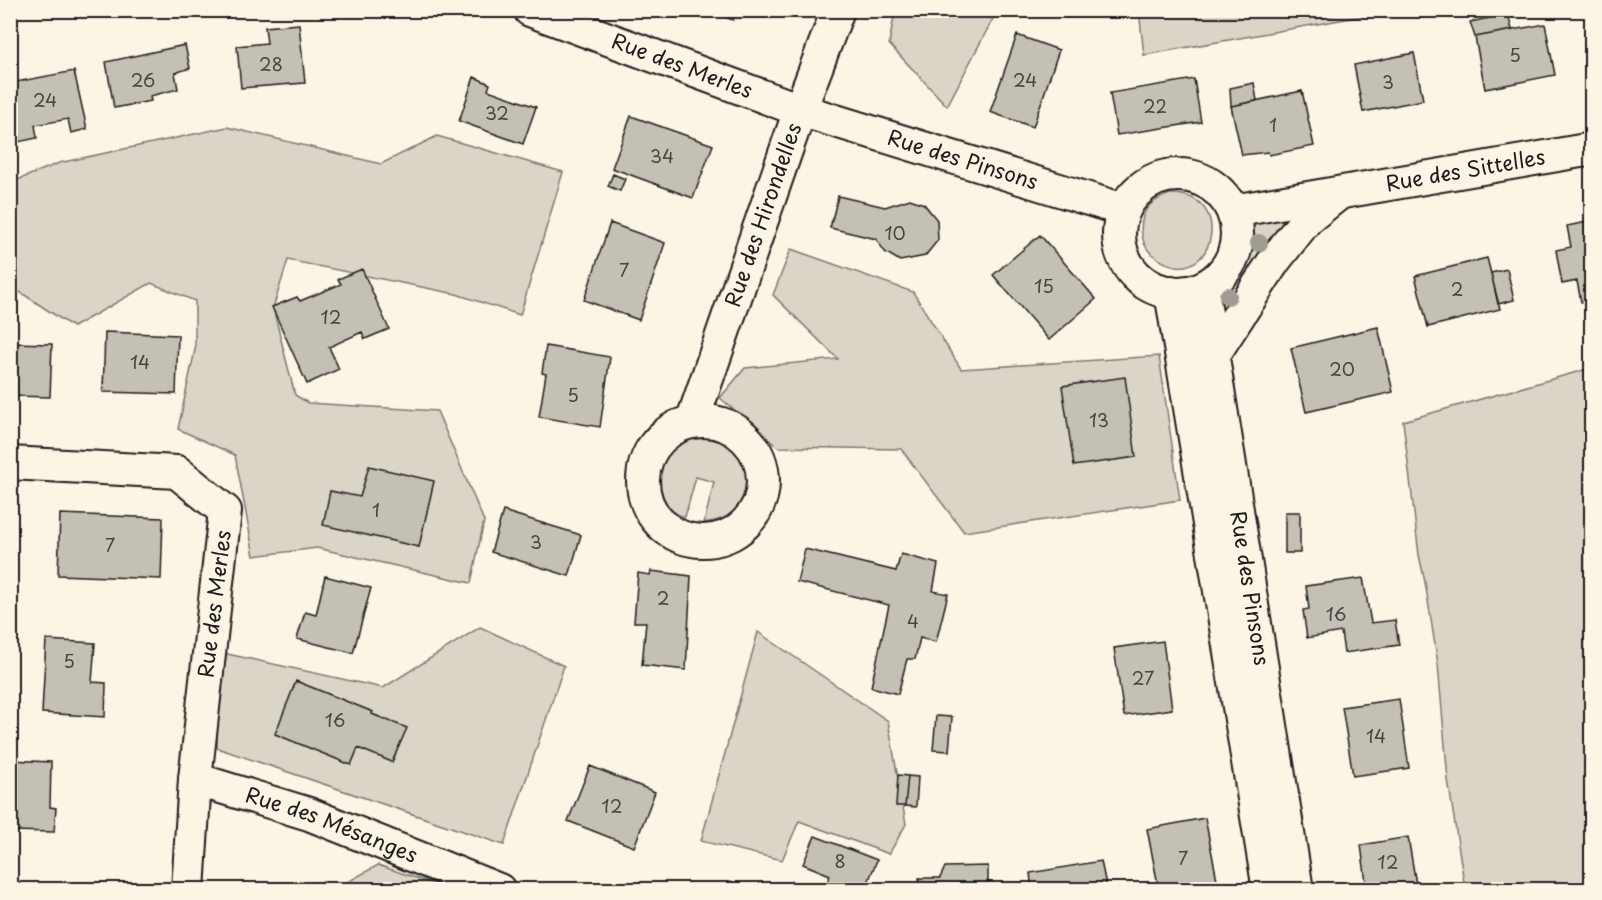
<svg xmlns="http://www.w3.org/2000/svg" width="1602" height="900" font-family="'Playpen Sans',sans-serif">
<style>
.green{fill:#dbd5c8;stroke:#7c7872;stroke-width:1.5}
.building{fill:#c4c0b3;stroke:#1c1c1c;stroke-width:1.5}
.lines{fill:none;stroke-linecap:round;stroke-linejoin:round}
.street-casing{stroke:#1c1c1c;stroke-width:36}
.street{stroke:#fcf5e5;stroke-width:32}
.tree{fill:#a09c93}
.labels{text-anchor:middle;stroke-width:4.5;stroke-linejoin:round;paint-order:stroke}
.number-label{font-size:18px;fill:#464542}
.street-label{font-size:21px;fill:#1c1c1c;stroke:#fcf5e5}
</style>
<rect width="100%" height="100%" fill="#fcf5e5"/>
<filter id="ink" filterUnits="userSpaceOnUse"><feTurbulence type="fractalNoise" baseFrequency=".0167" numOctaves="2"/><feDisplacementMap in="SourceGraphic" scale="12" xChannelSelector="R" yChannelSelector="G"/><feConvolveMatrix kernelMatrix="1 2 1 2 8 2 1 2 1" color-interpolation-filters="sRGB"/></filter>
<g filter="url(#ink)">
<path class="green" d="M1139,10L1391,11L1144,55Z
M895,11H997L947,106L889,44Z
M227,127L381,164L437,136L563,172L520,315L456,294L288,260L273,308L295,395L308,403L437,411L484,521L471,583L317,548L254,556L235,455L178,429L195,350V301L151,283L73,327L11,286L10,183L59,163Z
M1170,194C1240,192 1211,301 1153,255C1139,244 1137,218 1150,205C1156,199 1163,197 1170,194Z
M1296,216L1232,308C1222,310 1219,310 1214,300L1244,249L1246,232L1257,221Z
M791,249L913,292L961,369L1159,356L1180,500L964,532L901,449L778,447L720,398L745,368L838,359L773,295Z
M1591,368L1592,695L1588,696L1592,756L1591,889H1465L1448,780L1438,664L1425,582L1419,555L1403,421Z
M692,431C703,431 714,430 724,436C752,450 758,495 731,514C723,520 713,521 704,523L714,482L696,477L685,517C675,515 668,508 663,500C647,469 662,444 692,431Z
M480,627L564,666L504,845L217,748L218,652L383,688Z
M758,632L888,721L906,824L889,854L799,821L782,860L701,841Z
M378,865L449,889H335Z"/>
<path class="building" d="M707,10H736L733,20Z
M1314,10H1335L1336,14L1316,18Z
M1508,14L1512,30L1475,37L1470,22Z
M299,24L305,83L241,88L237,46L267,43L265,27Z
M1545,24L1555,75L1485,89L1475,37Z
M1017,35L1059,50L1033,127L990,112Z
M185,45L190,68L175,73L178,89L150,96L151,101L114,108L106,62Z
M1414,53L1423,100L1363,112L1354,65Z
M74,71L87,129L71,133L68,119L35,125L37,138L13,143L10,133V83Z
M474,77L490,84L488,90L536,107L523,144L459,121Z
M1194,79L1201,122L1117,135L1110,93Z
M1254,83L1257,101L1231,106L1230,88Z
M1302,91L1314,146L1269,155L1268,152L1242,155L1231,106Z
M631,116L713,145L693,198L612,168Z
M613,174L625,179L620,191L608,186Z
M838,196L885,207L910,199L924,204L937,220L938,240L925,256L900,261L885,252L876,239L830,228Z
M1592,221V300L1581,302L1577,281L1562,284L1556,250L1571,247L1567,226Z
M610,223L665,243L639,320L584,300Z
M1040,235L1096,299L1049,340L993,275Z
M1487,258L1500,309L1428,327L1415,276Z
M362,269L389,329L365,339L362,332L329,347L339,369L307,384L272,307L297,297L300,301L341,284L338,279Z
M1507,269L1514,300L1498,304L1491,273Z
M1378,327L1393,392L1306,412L1291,348Z
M105,332L178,335L176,394L103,392Z
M10,343L52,344L50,397L12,396L10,400Z
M546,346L610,357L600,427L539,417L546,374L542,373Z
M1125,377L1136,457L1074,466L1062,386Z
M369,466L434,481L419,547L323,525L330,491L360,497Z
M503,511L581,535L569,576L491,552Z
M1285,512H1300V553H1285Z
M60,514L163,518L161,579L58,575Z
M805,549L896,571L901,554L938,564L933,591L948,594L936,642L920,638L915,659H907L898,694L871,687L889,605L797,582Z
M651,571L691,576L686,670L642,665L646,622H634L638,573L650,575Z
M325,576L371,588L353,653L297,639L305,612L316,615Z
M1363,578L1371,623L1395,620L1399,645L1344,653L1341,632L1307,638L1303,610L1309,609L1306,586Z
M46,640L95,643L92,682L106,683L105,717L42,713Z
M1163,641L1172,709L1124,716L1114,648Z
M296,681L373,712L372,714L407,728L392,762L358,748L351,765L275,734Z
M1399,699L1409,768L1353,776L1342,707Z
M936,716L952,717L949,751L933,750Z
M10,760L51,762L50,807L56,808L54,832L10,831Z
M590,766L655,792L634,847L568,821Z
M898,775L908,776L905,806H896Z
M908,776L918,777L916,807L905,806Z
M1205,818L1219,890H1159L1147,829Z
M815,836L877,860L865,890H824L830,875L803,864Z
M1408,837L1417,890H1358V883L1366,882L1361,845Z
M1101,861L1107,890H1032L1030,873Z
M988,866V890H920L919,878H940L945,867Z
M791,881L813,890H788Z
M297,883L314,890H294Z"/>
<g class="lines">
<defs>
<g id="street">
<path id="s1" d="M530,10L800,110L1124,210"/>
<circle cx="1178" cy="234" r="59"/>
<path id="s2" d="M1233,211L1592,149"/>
<path id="s3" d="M1202,288L1297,890"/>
<path d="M1171,292L1269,890"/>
<path d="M1212,357L1274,261L1307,219L1337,195"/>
<circle cx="703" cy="481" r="60"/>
<path id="s4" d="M692,422L800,110L838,10"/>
<path d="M10,463L177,472L225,511L195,779L188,890"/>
<path id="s5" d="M195,779L309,814L499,890"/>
</g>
</defs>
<use href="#street" class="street-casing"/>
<use href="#street" class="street"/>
</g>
<g class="tree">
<circle cx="1259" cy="243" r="9"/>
<circle cx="1228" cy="296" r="9"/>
</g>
</g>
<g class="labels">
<g class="number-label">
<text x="1515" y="62">5</text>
<text x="271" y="71">28</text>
<text x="143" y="87">26</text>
<text x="1025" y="87">24</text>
<text x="1388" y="89">3</text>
<text x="45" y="107">24</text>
<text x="1155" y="113">22</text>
<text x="497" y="120">32</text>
<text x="1273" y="132">1</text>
<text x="662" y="163">34</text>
<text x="895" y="240">10</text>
<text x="624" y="277">7</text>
<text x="1044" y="293">15</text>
<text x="1457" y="296">2</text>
<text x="331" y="324">12</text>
<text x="140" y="369">14</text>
<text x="1342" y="376">20</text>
<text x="573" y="402">5</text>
<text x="1099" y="427">13</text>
<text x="376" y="517">1</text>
<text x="536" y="549">3</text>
<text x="110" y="552">7</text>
<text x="663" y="605">2</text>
<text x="1336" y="621">16</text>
<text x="913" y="628">4</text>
<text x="69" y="668">5</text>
<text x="1143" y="685">27</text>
<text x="335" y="727">16</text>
<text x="1376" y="743">14</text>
<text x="612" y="813">12</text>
<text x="1183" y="865">7</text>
<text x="840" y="868">8</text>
<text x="1388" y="869">12</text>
</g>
<g class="street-label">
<text dy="7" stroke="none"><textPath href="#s1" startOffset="162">Rue des Merles</textPath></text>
<text dy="7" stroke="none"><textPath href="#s1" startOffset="458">Rue des Pinsons</textPath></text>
<text dy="7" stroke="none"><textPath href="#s2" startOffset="236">Rue des Sittelles</textPath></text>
<text dy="7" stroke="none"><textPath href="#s4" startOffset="219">Rue des Hirondelles</textPath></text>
<text dy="7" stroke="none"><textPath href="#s3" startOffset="304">Rue des Pinsons</textPath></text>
<text transform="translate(215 604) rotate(-83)" y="7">Rue des Merles</text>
<text dy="7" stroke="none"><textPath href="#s5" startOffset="144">Rue des Mésanges</textPath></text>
</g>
</g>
<rect width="1602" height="900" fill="none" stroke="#fcf5e5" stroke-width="36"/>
<rect x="18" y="18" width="1566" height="864" fill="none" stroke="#1c1c1c" stroke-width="2" filter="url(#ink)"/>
</svg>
